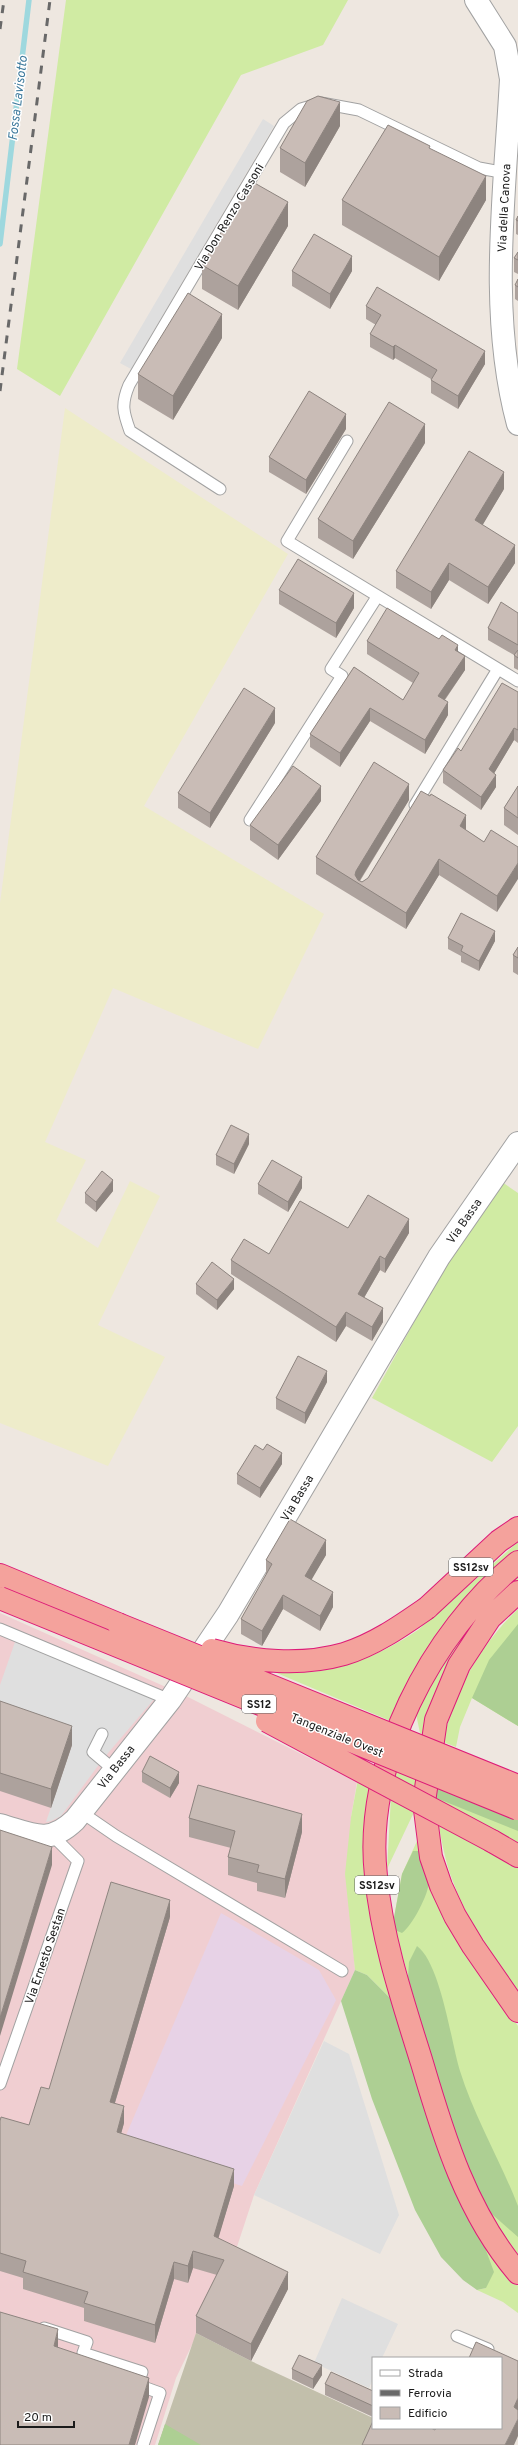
<svg xmlns="http://www.w3.org/2000/svg" width="518" height="2445" font-family="Overpass,sans-serif">
<style>
.commercial{fill:#f0ced1}
.industrial{fill:#e7d2e6}
.construction{fill:#c2bfab}
.farmland{fill:#eeecca}
.grass{fill:#d0eba3}
.forest{fill:#adcf93}
.parking{fill:#dfdfdf}
.lines{fill:none;stroke-linecap:round;stroke-linejoin:round}
.stream{stroke:#9ed8de;stroke-width:5.5}
.service-casing{stroke:#a2a2a2;stroke-width:13}
.minor-casing{stroke:#a2a2a2;stroke-width:24}
.trunk-casing{stroke:#dd1c78;stroke-width:24}
.service{stroke:#fff;stroke-width:11}
.minor{stroke:#fff;stroke-width:22}
.trunk{stroke:#f4a29c;stroke-width:22}
.rail{stroke:#696969;stroke-width:3;stroke-dasharray:8 8;stroke-linecap:butt}
.trunk-bridge-casing{stroke:#dd1c78;stroke-width:24;stroke-linecap:butt}
.trunk-bridge{stroke:#f4a29c;stroke-width:22}
.wall{fill:#ada29d}
.shaded-wall{fill:#8d847f}
.building{fill:#c9bcb6;stroke:#8d847f}
.labels{text-anchor:middle;stroke-width:3;stroke-linejoin:round;paint-order:stroke}
.shield{fill:#fff;stroke:#5f5f5f;stroke-width:1}
.shield-label{font-size:11px;font-weight:bold;fill:#1b1b1b}
.street-label{font-size:12px;fill:#1b1b1b;stroke:#fff}
.water-label{font-size:13px;font-style:italic;fill:#407c9e;stroke:#fff}
</style>
<rect width="100%" height="100%" fill="#eee7e0"/>
<path class="commercial" d="M0,1613L186,1696L357,1782L351,1817V1922L355,1970L254,2195L232,2262L176,2378L155,2445H0Z"/>
<path class="industrial" d="M221,1913L319,1970L336,2000L242,2186L121,2147Z"/>
<path class="construction" d="M196,2333L251,2361L373,2418V2428L429,2445H158Z"/>
<path class="farmland" d="M65,408L288,554L144,806L324,914L258,1049L113,988L45,1142L86,1160L56,1221L98,1248L130,1181L160,1196L98,1325L165,1357L108,1466L0,1423V903Z"/>
<path class="grass" d="M66,0H348L323,45L241,75L60,396L17,369Z
M502,1182L518,1193V1426L492,1462L372,1398L448,1261Z
M518,1542V1552L443,1626L429,1647L393,1722L272,1671C325,1679 375,1659 418,1630Z
M518,1574V1583L425,1735L420,1733L416,1714L430,1684L467,1626Z
M518,1609V1726L472,1698L460,1727L456,1747L443,1742C454,1691 480,1645 518,1609Z
M396,1769L420,1779L419,1790L394,1776Z
M358,1779L373,1788L394,2002L367,1975L355,1970L345,1874L351,1817Z
M437,1786L518,1821V1845L436,1798Z
M391,1797L415,1810L387,1869Z
M438,1823L518,1866V1993C493,1957 467,1921 452,1879C445,1861 442,1841 438,1823Z
M422,1830L490,1986L518,2026V2255L489,2215L451,2124L393,1923L402,1874Z
M481,2237L518,2286V2313L503,2302L477,2290L486,2288Z"/>
<path class="forest" d="M518,1624V1726L472,1698L489,1660Z
M437,1786L518,1819V1831L436,1798Z
M413,1851H419C422,1860 429,1872 429,1881C429,1894 412,1926 402,1933L395,1930L393,1923L402,1874Z
M417,1946C441,1964 451,2042 460,2071C474,2116 501,2162 518,2206C518,2214 518,2228 518,2237L485,2208L470,2181L451,2124L408,1978L409,1962Z
M355,1970L367,1975L394,2002L494,2272L486,2288L477,2290L463,2280L441,2257L415,2210L372,2099L341,2001Z
M165,2424L201,2445H158Z"/>
<path class="parking" d="M263,119L274,126L131,369L120,363Z
M15,1642L155,1698L103,1759L61,1816L51,1821L46,1822L72,1745L0,1720V1685Z
M324,2041L349,2054L399,2215L380,2254L254,2195Z
M342,2298L398,2324L382,2358H373V2379L369,2388L314,2363Z"/>
<g class="lines">
<path class="stream" d="M0,244L29,0"/>
<defs>
<path id="service" d="M347,441L287,541L518,681
M220,489L130,431C123,412 121,404 129,385L284,123L301,109L321,103L359,110L479,168L506,173
M415,805L498,669
M250,820L342,676L331,669L377,597
M0,1629L170,1700
M102,1734L93,1752L113,1769
M81,1812L116,1836L342,1971
M0,2084L78,1861L53,1836
M44,2328L87,2342L83,2353L142,2372L138,2385L160,2393L143,2445
M457,2336L488,2349"/>
<path id="minor" d="M476,0L505,46L511,79C505,192 488,313 518,424
M0,1825C32,1834 48,1846 75,1820L170,1700L228,1614L439,1257L518,1143"/>
<path id="trunk" d="M518,1562C431,1633 363,1762 376,1876C382,1940 403,2002 422,2063C444,2138 467,2213 518,2273
M0,1575L118,1624
M518,1592L490,1618L459,1665L436,1720L424,1802L431,1857L441,1886L455,1916L473,1946L518,2011
M427,1608L499,1541L518,1528
M492,1841L518,1856"/>
</defs>
<use href="#service" class="service-casing"/>
<use href="#minor" class="minor-casing"/>
<use href="#trunk" class="trunk-casing"/>
<use href="#service" class="service"/>
<use href="#minor" class="minor"/>
<use href="#trunk" class="trunk"/>
<path class="rail" d="M0,29L4,0
M0,391L50,0"/>
<defs>
<path id="trunk-bridge" d="M0,1598L518,1809
M118,1624L518,1786
M212,1650C253,1662 302,1666 344,1654C374,1645 401,1626 427,1608
M267,1721L492,1841"/>
</defs>
<use href="#trunk-bridge" class="trunk-bridge-casing"/>
<use href="#trunk-bridge" class="trunk-bridge"/>
</g>
<path class="wall" d="M340,126L305,187L280,172V148Z
M342,200H486L439,281L342,225Z
M518,216V235L516,234V220Z
M288,226L238,310L202,289V265Z
M518,252V274L514,272V258Z
M292,271H352L330,309L292,286Z
M518,279V301L515,299V285Z
M366,306L485,364L458,409L431,393V379L395,358L393,360L370,347V334L376,325L366,319Z
M222,338L173,420L138,399V374Z
M346,429L306,494L269,472V457Z
M425,443L353,559L318,538V519Z
M504,489L482,525L515,563L488,604L449,580L431,609L396,588V571Z
M279,590L354,608L336,638L279,604Z
M518,613V670L514,668V655L488,640V628Z
M367,641L458,652L465,670L445,700L448,715L425,754L370,721L340,767L310,747V734L354,667L403,700L413,683L367,654Z
M518,692V743L514,740L494,773L496,787L481,810L443,783V770Z
M275,723L210,828L178,808V793Z
M518,786V835L504,825V808Z
M409,800L360,881L362,882L466,830L484,842L518,847L497,912L439,875L406,929L316,874V857Z
M321,801L278,860L250,840V825Z
M448,938L495,941L479,971L461,962V956L448,949Z
M518,947V975L513,972V955Z
M249,1144L234,1174L216,1165V1155Z
M258,1184L302,1188L288,1212L258,1194Z
M113,1191L96,1212L85,1203V1193Z
M348,1228L409,1233L385,1273L380,1270L364,1298L383,1322L372,1341L346,1326L336,1342L231,1274V1260L269,1254Z
M196,1284L234,1289L217,1310L196,1294Z
M327,1382L305,1424L276,1409V1398Z
M263,1450L282,1464L260,1498L237,1484V1474Z
M326,1555L311,1579L333,1607L320,1631L283,1609L262,1646L241,1634V1619L266,1575V1560Z
M0,1701L72,1745L51,1808L0,1791Z
M142,1772L179,1783L170,1798L142,1782Z
M189,1818L302,1832L285,1898L257,1891V1883L228,1875V1857L231,1848L189,1837Z
M170,1917L115,2103L124,2123L121,2133L234,2186L218,2238L288,2289L251,2361L196,2333V2316L217,2275L193,2268L188,2283L174,2279L155,2343L84,2321V2308L23,2289V2278L0,2271V2121L29,2125L49,2089Z
M292,2369L322,2375L313,2389L292,2379Z
M325,2384L373,2391V2417L325,2395Z"/>
<path class="shaded-wall" d="M340,102V126L305,187V163Z
M486,176V200L439,281V257Z
M288,202V226L238,310V286Z
M352,256V271L330,309V294Z
M222,314V338L173,420V396Z
M395,345V358L393,360V347Z
M485,351V364L458,409V396Z
M346,414V429L306,494V480Z
M425,424V443L353,559V541Z
M504,472V489L475,538V520Z
M515,545V563L488,604V587Z
M449,563V580L431,609V592Z
M354,593V608L336,638V623Z
M458,645V659L455,650Z
M465,656V670L438,709V696Z
M448,702V715L425,754V740Z
M275,708V723L210,828V813Z
M370,708V721L340,767V753Z
M514,728V740L489,782V769Z
M496,775V787L481,810V797Z
M409,784V800L358,883L355,875L356,871Z
M321,786V801L278,860V845Z
M466,815V831L460,826Z
M439,859V875L406,929V913Z
M518,863V879L497,912V896Z
M495,931V941L479,971V961Z
M249,1134V1144L234,1174V1164Z
M302,1177V1188L288,1212V1202Z
M113,1180V1191L96,1212V1202Z
M409,1219V1233L385,1273V1259Z
M380,1256V1270L358,1308V1294Z
M234,1279V1289L217,1310V1300Z
M383,1308V1322L372,1341V1327Z
M346,1312V1326L336,1342V1327Z
M327,1371V1382L305,1424V1413Z
M282,1453V1464L260,1498V1488Z
M326,1540V1555L305,1591V1576Z
M333,1592V1607L320,1631V1616Z
M283,1595V1609L262,1646V1631Z
M72,1726V1745L51,1808V1789Z
M179,1772V1783L170,1798V1788Z
M302,1814V1832L285,1898V1879Z
M52,1847V1865L0,2036V2018Z
M170,1900V1917L110,2119V2102Z
M124,2106V2123L117,2149V2132Z
M234,2169V2186L214,2253V2236Z
M193,2251V2268L188,2283V2266Z
M174,2262V2279L155,2343V2325Z
M288,2272V2289L251,2361V2344Z
M58,2329V2348L54,2346Z
M322,2365V2375L313,2389V2379Z
M149,2378V2397L135,2445H129Z
M518,2398V2416L514,2407Z
M518,2419V2436L514,2445H505Z"/>
<path class="building" d="M318,96L340,102L305,163L280,148L307,101Z
M388,125L430,146L429,148L486,176L439,257L342,200Z
M251,181L288,202L238,286L202,265Z
M518,216V221L516,220Z
M314,234L352,256L330,294L292,271Z
M518,252V260L514,258Z
M518,279V287L515,285Z
M377,287L485,351L458,396L431,380L437,370L395,345L393,347L370,334L381,315L366,306Z
M188,293L222,314L173,396L138,374Z
M309,391L346,414L306,480L269,457Z
M389,402L425,424L353,541L318,519Z
M469,451L504,472L475,520L515,545L488,587L449,563L431,592L396,571Z
M298,559L354,593L336,623L279,590Z
M501,602L518,613V645L488,628Z
M387,608L439,639L442,635L458,645L455,650L465,656L438,696L448,702L425,740L370,708L340,753L310,734L354,667L403,700L419,673L367,641Z
M518,650V658L514,655Z
M502,683L518,692V730L514,728L489,769L496,775L481,797L443,770L458,748L461,751Z
M244,688L275,708L210,813L178,793Z
M374,762L409,784L356,871L355,875L358,880L362,882L368,878L421,791L430,796L431,794L466,815L460,826L484,842L491,830L518,847V863L497,896L439,859L406,913L316,857Z
M293,766L321,786L278,845L250,825Z
M518,786V818L504,808Z
M461,913L495,931L479,961L461,951L463,946L448,938Z
M518,947V958L513,955Z
M231,1125L249,1134L234,1164L216,1155Z
M272,1160L302,1177L288,1202L258,1184Z
M102,1171L113,1180L96,1202L85,1193Z
M368,1195L409,1219L385,1259L380,1256L358,1294L383,1308L372,1327L346,1312L336,1327L231,1260L244,1239L269,1254L300,1201L348,1228Z
M212,1262L234,1279L217,1300L196,1284Z
M298,1356L327,1371L305,1413L276,1398Z
M267,1444L282,1453L260,1488L237,1474L255,1445L263,1450Z
M290,1519L326,1540L305,1576L333,1592L320,1616L283,1595L262,1631L241,1619L272,1564L266,1560Z
M0,1701L72,1726L51,1789L0,1773Z
M150,1756L179,1772L170,1788L142,1772Z
M198,1785L302,1814L285,1879L257,1872L259,1865L228,1857L235,1831L189,1818Z
M0,1830L52,1847L0,2018Z
M111,1882L170,1900L110,2102L124,2106L117,2132L234,2169L214,2236L288,2272L251,2344L196,2316L224,2260L193,2251L188,2266L174,2262L155,2325L84,2303L88,2292L23,2272L26,2261L0,2253V2121L1,2117L29,2125L41,2087L49,2089Z
M0,2312L58,2329L54,2346L149,2378L129,2445H0Z
M476,2342L518,2361V2398L514,2407L518,2410V2419L505,2445H362L373,2421V2428H431L435,2430L436,2428H501V2358H469Z
M299,2355L322,2365L313,2379L292,2369Z
M331,2372L373,2391V2406L325,2384Z"/>
<g class="labels">
<g class="shield">
<rect x="449" y="1558" width="44" height="18" rx="3"/>
<rect x="242" y="1695" width="34" height="18" rx="3"/>
<rect x="355" y="1876" width="44" height="18" rx="3"/>
</g>
<g class="shield-label">
<text x="471" y="1571">SS12sv</text>
<text x="259" y="1708">SS12</text>
<text x="377" y="1889">SS12sv</text>
</g>
<g class="street-label">
<text transform="translate(504 208) rotate(-87)" y="4">Via della Canova</text>
<text transform="translate(229 217) rotate(-59)" y="4">Via Don Renzo Cassoni</text>
<text transform="translate(464 1221) rotate(-55)" y="4">Via Bassa</text>
<text transform="translate(297 1498) rotate(-59)" y="4">Via Bassa</text>
<text transform="translate(337 1735) rotate(22)" y="4">Tangenziale Ovest</text>
<text transform="translate(116 1767) rotate(-52)" y="4">Via Bassa</text>
<text transform="translate(45 1956) rotate(-71)" y="4">Via Ernesto Sestan</text>
</g>
<g class="water-label">
<text transform="translate(17 98) rotate(-83)" y="5">Fossa Lavisotto</text>
</g>
</g>
<rect x="372" y="2357" width="130" height="72" fill="#ffffff" stroke="#a4a4a4"/>
<rect x="380" y="2370" width="20" height="6" fill="#ffffff" stroke="#a4a4a4"/>
<text x="408" y="2377" font-size="12" fill="#1b1b1b">Strada</text>
<rect x="380" y="2390" width="20" height="6" fill="#696969" stroke="#a4a4a4"/>
<text x="408" y="2397" font-size="12" fill="#1b1b1b">Ferrovia</text>
<rect x="380" y="2407" width="20" height="12" fill="#c9bcb6" stroke="#a4a4a4"/>
<text x="408" y="2417" font-size="12" fill="#1b1b1b">Edificio</text>
<path d="M18 2421v6h56v-6" fill="none" stroke="#1b1b1b" stroke-width="2"/>
<text x="24" y="2421" font-size="12" fill="#1b1b1b" stroke="#ffffff" stroke-width="3" paint-order="stroke">20 m</text>
</svg>
